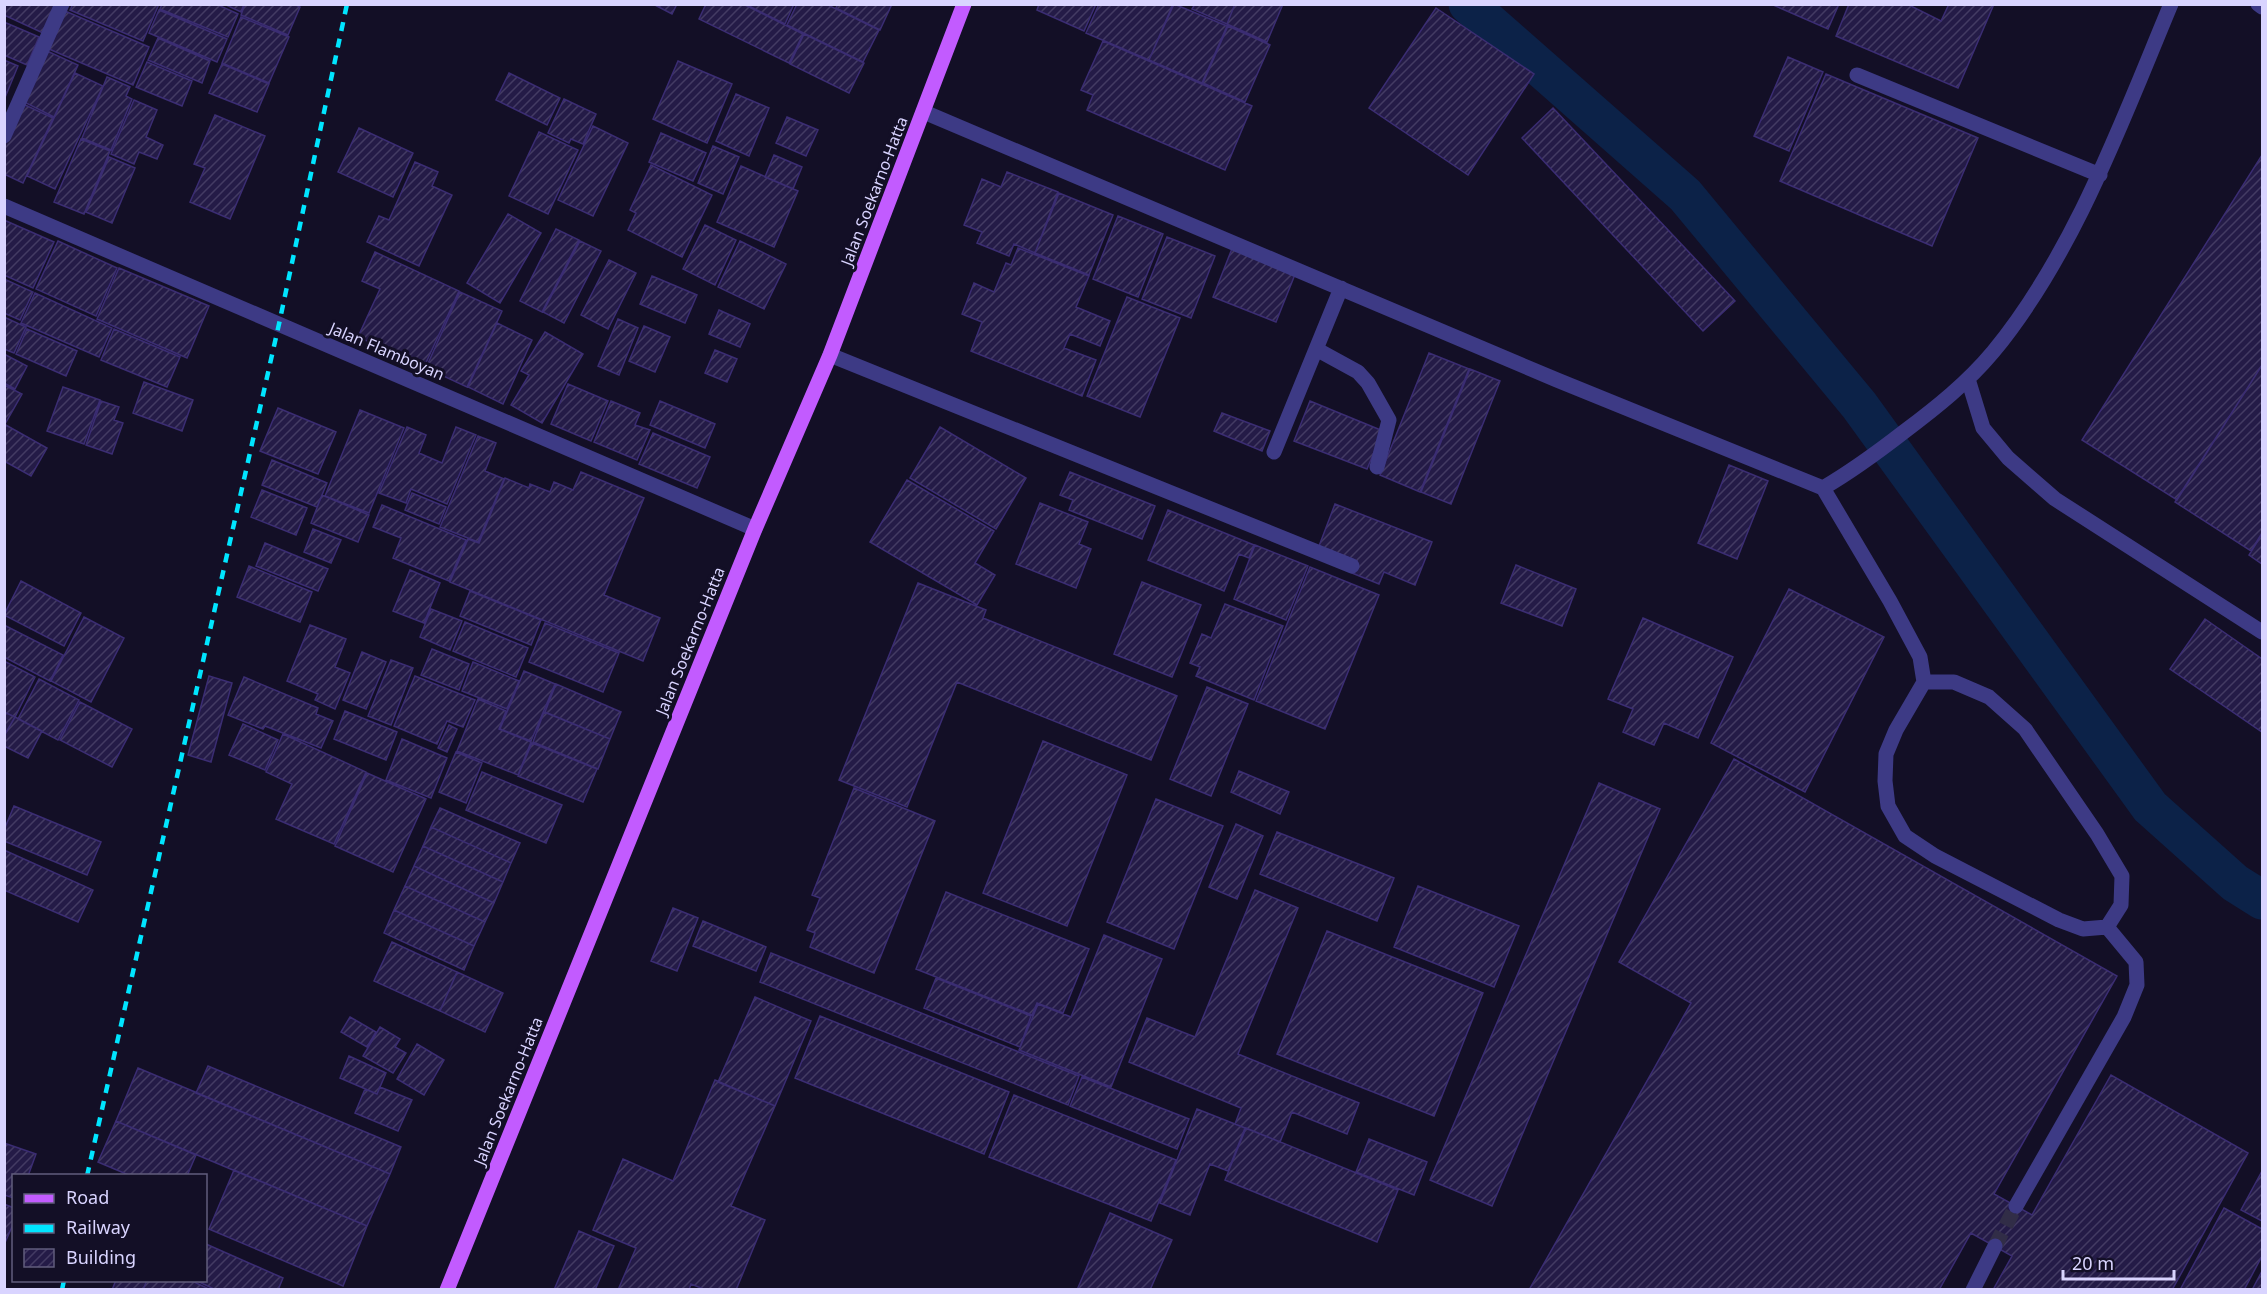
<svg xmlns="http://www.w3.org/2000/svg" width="2267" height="1294" font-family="'Noto Sans',sans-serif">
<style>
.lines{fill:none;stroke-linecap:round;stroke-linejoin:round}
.canal{stroke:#0c2248;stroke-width:39}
.building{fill:url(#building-hatch);stroke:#3b2d73;stroke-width:1.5}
.minor-tunnel{stroke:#312d47;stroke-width:15;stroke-dasharray:15 8;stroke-linecap:butt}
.minor{stroke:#3d3a85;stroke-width:15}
.major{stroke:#c25bff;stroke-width:15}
.rail{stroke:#00e5ff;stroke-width:4.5;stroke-dasharray:9 8;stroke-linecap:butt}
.labels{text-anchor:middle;stroke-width:6;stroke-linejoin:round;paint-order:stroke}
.street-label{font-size:16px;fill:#d9d4ff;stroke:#130f26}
</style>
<defs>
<pattern id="building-hatch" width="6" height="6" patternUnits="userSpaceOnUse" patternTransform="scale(1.5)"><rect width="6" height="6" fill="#241b47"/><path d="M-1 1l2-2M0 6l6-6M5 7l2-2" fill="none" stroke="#433b63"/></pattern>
</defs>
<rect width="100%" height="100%" fill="#130f26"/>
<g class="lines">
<path class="canal" d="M1468,4L1685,195L1859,405L2150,807L2235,883L2262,900"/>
</g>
<path class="building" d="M4,4H56L43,33L4,15Z
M73,4H159L143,41L70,10Z
M162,4H216L238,14L228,37L160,9Z
M224,4H244L241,12Z
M245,4H294L300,7L288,35L241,15Z
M653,4H677L672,14Z
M706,4H743L803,34L789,63L699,19Z
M745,4H794L785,24Z
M797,4H826L879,30L863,62L787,25Z
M838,4H892L880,30L836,8Z
M1039,4H1096L1084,31L1037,10Z
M1099,4H1173L1149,60L1086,33Z
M1174,4L1227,26L1202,83L1149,60Z
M1195,4H1235L1227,24L1192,9Z
M1235,4H1283L1267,42L1227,24Z
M1771,4H1839L1828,29Z
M1849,4H1907L1941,21L1949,4H1994L1958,88L1836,36Z
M1436,8L1534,74L1468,175L1369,108Z
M159,10L227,39L217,62L149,33Z
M65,11L149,47L133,85L49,49Z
M241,17L289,37L269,83L222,63Z
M4,22L39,37L27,65L4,55Z
M1228,26L1270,45L1245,102L1203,83Z
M804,34L864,63L849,93L790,64Z
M158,38L210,61L202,83L148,60Z
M1103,41L1252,106L1225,170L1087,110L1093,95L1081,90Z
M47,51L78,65L54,117L24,102Z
M1788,57L1823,72L1789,151L1754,136Z
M4,60L18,66L4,100Z
M678,61L732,84L707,143L653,119Z
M147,62L192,81L182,106L136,87Z
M222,64L269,84L257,112L209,93Z
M75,73L103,86L55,189L27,176Z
M509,73L560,98L547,125L496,100Z
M1826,74L1978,138L1932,246L1780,181Z
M107,77L130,87L126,96L132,99L111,150L82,138Z
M736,94L769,108L749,156L716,141Z
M564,99L596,114L583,144L571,139L569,143L548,133Z
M134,100L157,110L146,137L163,145L157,159L139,152L134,164L111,154Z
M23,104L53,118L23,183L4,174V143Z
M1553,108L1735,301L1703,331L1522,138Z
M215,115L265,136L230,219L190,202L205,168L194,164Z
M787,117L818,130L806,156L776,143Z
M593,126L628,143L593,216L558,200Z
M359,128L413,153L393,197L338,172Z
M539,132L578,150L548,214L509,196Z
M661,133L706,153L693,181L649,162Z
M81,139L110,151L84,214L54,202Z
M713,146L739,157L723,194L698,183Z
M774,155L802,167L793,189L765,177Z
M2262,155V365L2177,500L2082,440Z
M109,157L135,168L112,223L86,212Z
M415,162L438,172L432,186L452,195L419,266L367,242L379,216L389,220Z
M651,165L712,195L682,257L628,230L636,213L630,210Z
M741,166L798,191L774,247L717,222Z
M1007,172L1058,192L1035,253L1014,244L1009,256L977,243L982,232L964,225L982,179L1001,187Z
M1059,193L1113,215L1089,275L1035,253Z
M508,214L541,233L500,303L467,283Z
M1118,216L1163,234L1138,297L1093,279Z
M4,220L54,242L33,288L4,275Z
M705,225L736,240L715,285L683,269Z
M556,229L579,240L542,312L520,301Z
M1167,237L1215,256L1191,318L1142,299Z
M58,241L117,268L96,316L36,289Z
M580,241L601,251L564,323L543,312Z
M740,241L786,264L764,309L718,287Z
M1233,246L1296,272L1276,322L1213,297Z
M1018,248L1089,276L1076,307L1110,321L1100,346L1070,334L1064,348L1096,360L1082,396L971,351L982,322L962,314L974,283L994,292L1006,263L1011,265Z
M375,252L459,291L424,367L358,337L380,289L362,281Z
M609,260L636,273L608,329L581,315Z
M119,268L209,306L187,358L97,319Z
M652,276L697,295L685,323L640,304Z
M4,279L33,292L20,320L4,313Z
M460,292L502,311L467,387L426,368Z
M35,293L112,328L99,357L21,323Z
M1127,297L1180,318L1140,417L1087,396Z
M719,310L750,324L740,347L709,334Z
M4,317L26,327L14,353L4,349Z
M618,319L638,328L619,375L598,366Z
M497,323L532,340L503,404L468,387Z
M644,326L670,337L655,372L629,361Z
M27,329L77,351L66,376L16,354Z
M114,329L180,357L167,387L101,360Z
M545,332L583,354L542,423L511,405L529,375L521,371Z
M715,350L737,359L727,382L705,373Z
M1429,353L1469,369L1420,492L1380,475Z
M4,354L27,366L15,389L4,383Z
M2262,365V533L2251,551L2175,502Z
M1470,369L1500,381L1451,504L1421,492Z
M144,382L193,400L182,431L133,413Z
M568,384L608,401L591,441L551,424Z
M4,385L22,394L5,424H4Z
M63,387L100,400L84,444L47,431Z
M101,401L119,407L114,420L123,423L112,454L86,445Z
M611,401L640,413L635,425L650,430L637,460L594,442Z
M660,401L715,424L705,448L650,425Z
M1310,401L1383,431L1367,469L1294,441Z
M278,408L336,432L318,474L260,451Z
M360,410L404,428L369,513L325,496Z
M1222,413L1270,431L1262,451L1214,431Z
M4,424L47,448L31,476L4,461Z
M407,427L426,435L419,453L442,463L456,427L476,435L447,504L411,489L406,503L379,493Z
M940,427L1026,478L996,529L910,478Z
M653,433L710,457L697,488L639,464Z
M478,436L496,443L485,471L504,479L478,542L440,527Z
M272,460L327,483L317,507L262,485Z
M1729,465L1768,481L1737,559L1698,543Z
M581,472L644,498L604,595L660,618L643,661L450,582L468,539L479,543L505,478L529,488L530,484L550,492L554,482L573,490Z
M1070,472L1155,506L1142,539L1069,510L1073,500L1060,495Z
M907,480L994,531L975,563L995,575L977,605L870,542Z
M262,490L307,508L296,535L251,517Z
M412,493L446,507L439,524L405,510Z
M322,495L369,515L358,542L311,523Z
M1040,503L1088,522L1079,544L1091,549L1076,588L1016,564Z
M1335,504L1432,542L1415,585L1384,572L1379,584L1352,573L1357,561L1319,546Z
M382,505L466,540L449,581L393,558L401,538L373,527Z
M1168,510L1254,545L1249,558L1239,554L1224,591L1148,560Z
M313,529L341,540L331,563L304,552Z
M2262,534V564L2249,555Z
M265,543L328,569L318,591L256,566Z
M1255,545L1308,566L1286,620L1234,599Z
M1516,565L1576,589L1562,626L1501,603Z
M249,566L312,592L300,622L237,597Z
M1310,567L1379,595L1325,729L1256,701Z
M410,570L440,583L424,623L393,611Z
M21,581L81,613L64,646L4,615Z
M1142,582L1201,605L1172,677L1114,654Z
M918,583L986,610L983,618L1177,696L1151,760L957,682L907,807L839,780Z
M1789,589L1884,637L1805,792L1711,743Z
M470,591L541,620L531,645L460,616Z
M1225,604L1283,626L1254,700L1196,676L1200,667L1190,663L1202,634L1211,638Z
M431,609L462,621L450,650L420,637Z
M84,617L124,638L91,702L51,681Z
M1643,618L1733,657L1698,738L1664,723L1654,745L1623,732L1633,709L1608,699Z
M2205,619L2262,659V732L2170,669Z
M465,622L528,648L516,677L453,651Z
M545,623L619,653L603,692L529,662Z
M4,625L63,655L50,681L4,657Z
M310,625L346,639L335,667L350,673L335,709L315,700L318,694L287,681Z
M432,649L469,664L459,690L421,675Z
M362,652L386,662L366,709L343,700Z
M391,660L413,668L391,725L368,716Z
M4,661L35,677L15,717L4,712Z
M473,662L519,681L507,709L462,691Z
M524,671L555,684L531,741L500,729Z
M209,676L232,683L211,762L188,755Z
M415,676L475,700L463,727L447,721L437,744L394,726Z
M244,677L318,708L316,714L333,721L321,748L265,726L263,729L228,715Z
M39,679L79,700L58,740L18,719Z
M556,684L621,712L610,739L545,712Z
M1207,687L1248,704L1211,796L1170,779Z
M478,699L506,711L499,729L531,742L518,775L457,751Z
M80,702L132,729L112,767L60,740Z
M345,711L397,732L386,760L334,739Z
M4,712L15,717L4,736Z
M544,712L610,739L598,769L533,742Z
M15,717L42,731L28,758L4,746V736Z
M243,724L278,740L265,770L229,755Z
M449,725L457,729L447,752L438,748Z
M283,734L366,772L334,844L276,819L292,784L266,772Z
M402,739L447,758L431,798L386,780Z
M1043,741L1127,775L1067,926L983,893Z
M532,743L597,769L583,802L518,776Z
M456,752L482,763L466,803L439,792Z
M1734,759L2117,976L1994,1194L2032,1215L2111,1075L2248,1153L2172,1290H1993L2012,1256L1971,1233L1939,1290H1529L1691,1003L1619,962Z
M1239,771L1289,792L1280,814L1231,792Z
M482,772L562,805L546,843L466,810Z
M367,773L426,799L393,872L335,846Z
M1599,783L1660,809L1492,1206L1430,1180Z
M854,788L935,821L874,973L810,947L815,933L807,930L820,898L812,895Z
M1156,799L1223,826L1174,949L1107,922Z
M14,806L101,842L87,875L4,841V830Z
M440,808L520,843L511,863L431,827Z
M1236,824L1263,836L1237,899L1209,887Z
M431,827L511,863L503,882L423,846Z
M1277,832L1394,878L1377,921L1260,874Z
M423,846L503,882L494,903L414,866Z
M4,850L93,890L78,922L4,890Z
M414,866L494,903L485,922L405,886Z
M405,886L485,922L474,946L394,910Z
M1418,886L1519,926L1494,987L1394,947Z
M1255,890L1298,908L1238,1054L1359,1103L1347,1134L1292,1112L1280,1142L1235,1124L1241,1108L1129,1062L1147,1018L1195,1037Z
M946,892L1089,949L1063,1013L1037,1003L1032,1015L916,969Z
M673,908L698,918L677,971L651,961Z
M394,910L474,946L464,970L384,933Z
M703,921L766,947L756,971L693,946Z
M1327,931L1483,993L1434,1116L1277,1054Z
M1104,935L1162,959L1111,1087L1019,1050L1038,1004L1071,1017Z
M392,942L457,972L440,1011L374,981Z
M771,953L1079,1076L1068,1105L760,982Z
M457,972L503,993L485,1032L440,1011Z
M936,978L1031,1016L1020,1047L924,1008Z
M755,997L811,1021L775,1106L718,1082Z
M820,1016L1009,1092L984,1154L795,1078Z
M350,1017L376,1032L367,1047L341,1032Z
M380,1027L400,1039L395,1047L406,1053L393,1073L363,1056Z
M417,1044L444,1060L424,1095L397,1079Z
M349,1056L386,1073L377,1094L340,1078Z
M208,1066L401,1147L390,1174L196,1093Z
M138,1068L390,1174L367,1226L116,1121Z
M1082,1077L1189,1119L1177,1149L1070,1106Z
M715,1080L775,1106L731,1206L765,1220L736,1290H706L691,1284L689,1290H618L636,1248L593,1230L623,1159L673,1181Z
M380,1087L412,1100L398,1131L355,1113L365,1089L377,1094Z
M1014,1095L1176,1160L1151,1221L989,1157Z
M1197,1109L1245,1128L1228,1171L1210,1164L1190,1215L1160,1203Z
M116,1121L196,1155L187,1176H131L98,1162Z
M1246,1128L1398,1190L1377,1242L1225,1180Z
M1369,1139L1427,1162L1414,1195L1356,1172Z
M4,1143L36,1154L28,1176H14V1198L4,1195Z
M234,1170L367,1226L343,1286L209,1229Z
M2262,1171V1221L2241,1210Z
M4,1204L14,1208V1222L4,1245Z
M2224,1208L2262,1229V1256L2244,1290H2180Z
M1110,1213L1172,1240L1150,1290H1077Z
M579,1231L614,1246L595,1290H554Z
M206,1244L283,1278L278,1290H216L195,1280H206Z
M2262,1271V1290H2252Z
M116,1280H147L143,1290H112Z
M147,1280H190L211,1290H143Z"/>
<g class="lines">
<path class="minor-tunnel" d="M1995,1246L2016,1206"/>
<path class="minor" d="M2258,4L2262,7
M1857,75L2100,175
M924,112L1557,380L1823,488C1852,471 1878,452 1905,431C1937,407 1967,383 1993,352C2074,254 2122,121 2171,4
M4,136L62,4
M4,206L755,529
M1316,349L1358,372L1368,383L1389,420L1377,467
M830,355L1352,566
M1968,379L1983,428L2008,458L2055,499L2262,632
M1274,452L1341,288
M1823,488L1890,601L1920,657L1924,682L1896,730L1886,754L1885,781L1888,806L1905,836L1935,856L2059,920L2083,929L2107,927
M1924,682H1954L1989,697L2025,729L2097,834L2122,876L2121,905L2107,927
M2016,1206L2124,1017L2137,985L2136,962L2107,927
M1973,1290L1995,1246"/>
<path class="major" d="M447,1290L755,529L830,355L964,4"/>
<path class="rail" d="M87,1176L279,324L347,4
M62,1290L64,1280"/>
</g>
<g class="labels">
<g class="street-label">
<text transform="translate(874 191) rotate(-69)" y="6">Jalan Soekarno-Hatta</text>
<text transform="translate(387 351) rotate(23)" y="6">Jalan Flamboyan</text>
<text transform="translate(690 641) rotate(-68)" y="6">Jalan Soekarno-Hatta</text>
<text transform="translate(508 1091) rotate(-68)" y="6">Jalan Soekarno-Hatta</text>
</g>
</g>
<rect width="2267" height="1294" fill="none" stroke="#d9d4ff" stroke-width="12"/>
<rect x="12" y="1174" width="195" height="108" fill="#130f26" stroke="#625e7d" stroke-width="1.5"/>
<rect x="24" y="1194" width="30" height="9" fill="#c25bff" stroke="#625e7d" stroke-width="1.5"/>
<text x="66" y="1204" font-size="18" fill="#d9d4ff">Road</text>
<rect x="24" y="1224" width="30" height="9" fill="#00e5ff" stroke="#625e7d" stroke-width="1.5"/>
<text x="66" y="1234" font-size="18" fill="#d9d4ff">Railway</text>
<rect x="24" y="1249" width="30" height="18" fill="url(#building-hatch)" stroke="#625e7d" stroke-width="1.5"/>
<text x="66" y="1264" font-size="18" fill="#d9d4ff">Building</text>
<path d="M2063 1270v9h111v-9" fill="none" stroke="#d9d4ff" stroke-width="3"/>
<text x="2072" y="1270" font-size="18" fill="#d9d4ff" stroke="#130f26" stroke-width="4.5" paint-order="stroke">20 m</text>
</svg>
